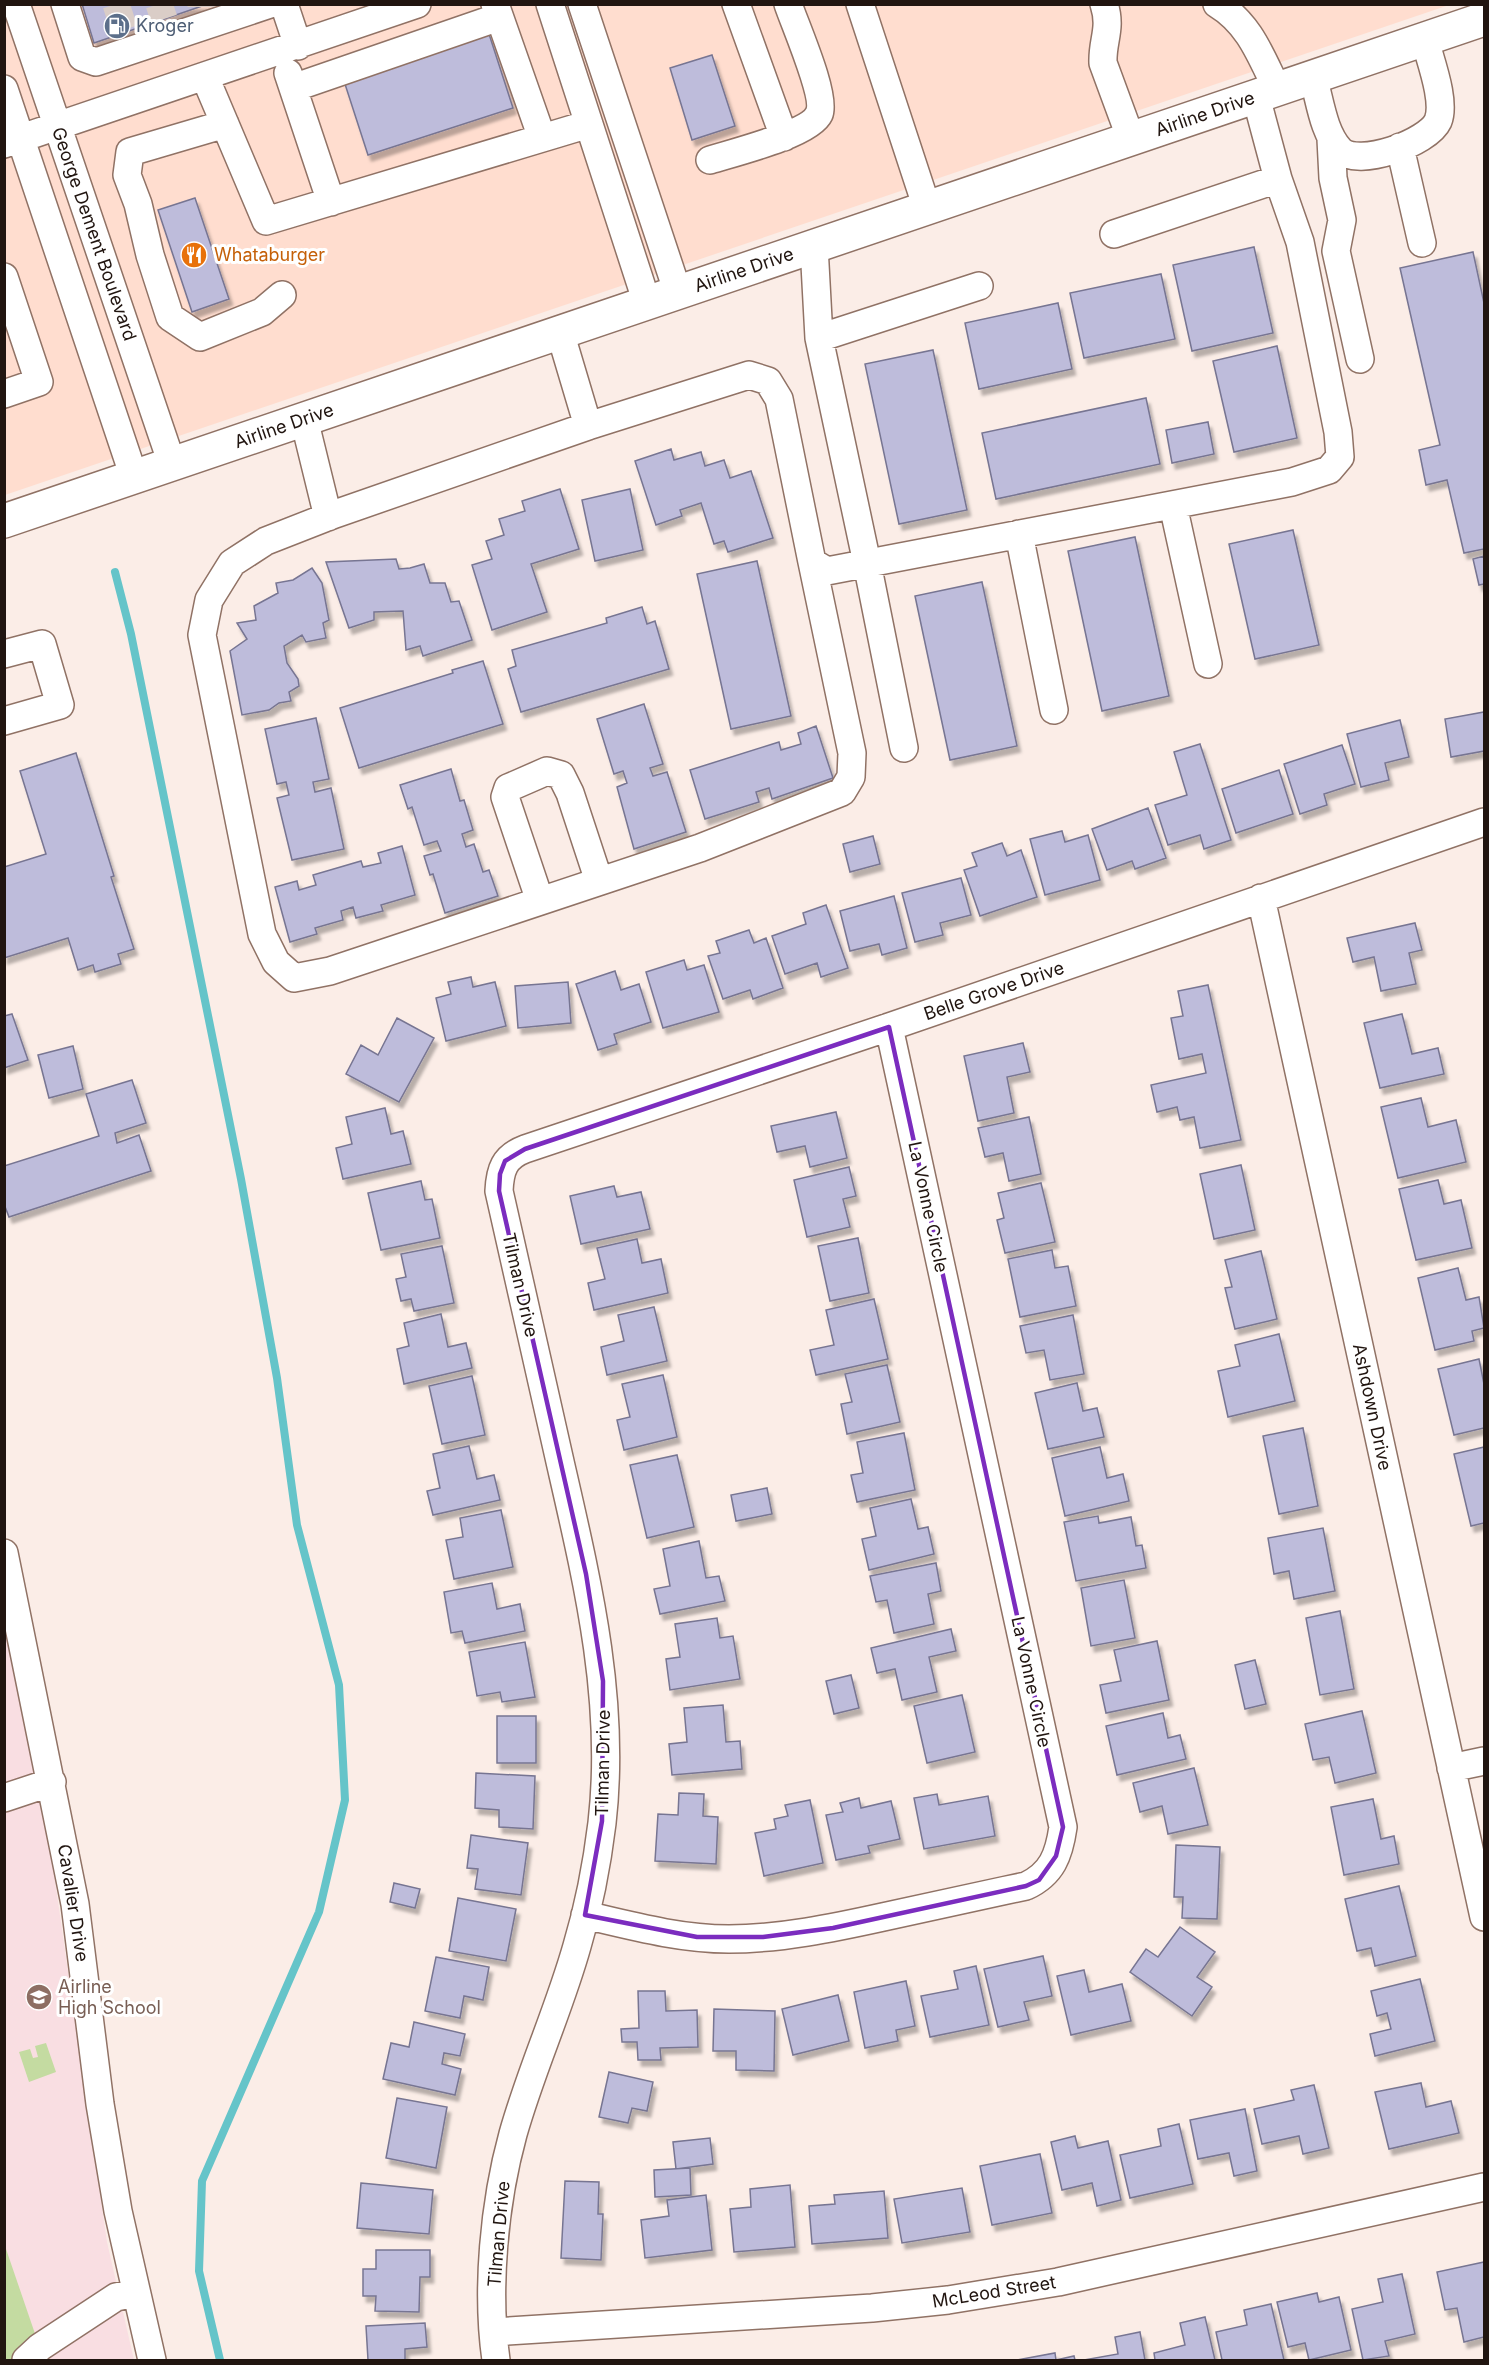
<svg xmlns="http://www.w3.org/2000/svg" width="1489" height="2365" font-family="Inter,sans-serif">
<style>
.built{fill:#ffddcf}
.education{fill:#f9dee2}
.green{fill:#c4dba1}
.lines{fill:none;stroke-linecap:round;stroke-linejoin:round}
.stream{stroke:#65c4c9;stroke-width:8}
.building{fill:#bebcdb;stroke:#777592;stroke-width:1.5;filter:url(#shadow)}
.minor-tunnel{stroke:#dacdc7;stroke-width:27;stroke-dasharray:27 14;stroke-linecap:butt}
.minor-casing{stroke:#907265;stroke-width:30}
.major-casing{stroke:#907265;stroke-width:36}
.minor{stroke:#fff;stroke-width:27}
.major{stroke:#fff;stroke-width:33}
.marked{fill:none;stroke:#7b2cbf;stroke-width:4.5;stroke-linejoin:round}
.labels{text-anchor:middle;stroke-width:6;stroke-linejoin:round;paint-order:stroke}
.service-label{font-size:18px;fill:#4e5e75;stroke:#fff;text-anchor:start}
.street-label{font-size:18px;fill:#211510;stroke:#fff}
.food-label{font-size:18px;fill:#c56008;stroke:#fff;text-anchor:start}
.education-label{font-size:18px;fill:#785e54;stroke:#fff;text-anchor:start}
</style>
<defs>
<filter id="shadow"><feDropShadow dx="3.5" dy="6" stdDeviation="1.5" flood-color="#0004"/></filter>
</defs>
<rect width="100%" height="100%" fill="#fbede7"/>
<path class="built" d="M5,4L1449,5L5,495Z"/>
<path class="education" d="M4,1612L51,1853L107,2242L134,2360H5Z"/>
<path class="green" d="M46,2043L56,2072L29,2082L19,2052L30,2049L33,2058L38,2057L35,2046Z
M5,2246L44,2360H5Z"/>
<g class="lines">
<path class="stream" d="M115,572L131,634L241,1179L277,1378L297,1525L339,1685L345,1800L319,1912L202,2181L199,2271L220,2360"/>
</g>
<path class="building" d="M82,4H208L94,43Z
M489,34L513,108L368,155L344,81Z
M712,55L735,126L692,140L670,68Z
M195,198L229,299L192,312L158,210Z
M1254,247L1273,333L1192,351L1173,265Z
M1473,252L1484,303V549L1464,553L1447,480L1426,485L1419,450L1440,445L1400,268Z
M1161,274L1175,339L1084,358L1070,293Z
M1058,303L1072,369L979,389L965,323Z
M1277,346L1297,438L1234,452L1213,361Z
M933,350L967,510L899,524L865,364Z
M1146,398L1160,464L996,499L982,433Z
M1208,422L1214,454L1172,463L1166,430Z
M671,449L674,460L701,452L705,466L724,460L730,478L751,471L773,538L728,552L724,541L714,544L701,503L680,510L682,516L656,525L635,461Z
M560,489L579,549L531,564L547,612L492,630L472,565L492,559L486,541L504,535L499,519L525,511L522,501Z
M630,489L643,550L595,561L582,500Z
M1293,530L1319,645L1255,659L1229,544Z
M1135,537L1169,696L1102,711L1068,551Z
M1484,556V584L1479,585L1473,559Z
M396,559L399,569L410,568L424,564L430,583H445L451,602L459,601L472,640L423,656L420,646L406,650L403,611L374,612V620L349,628L326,562Z
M757,561L791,716L731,729L697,574Z
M312,568L322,583L329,620L323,623L326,638L306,642L302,635L284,646L287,663L298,679L299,686L289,692L291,701L279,703L269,710L242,715L230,651L247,639L237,623L256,620L254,606L278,593L276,583L293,580Z
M982,582L1017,746L950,760L915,596Z
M642,607L647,624L655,621L669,669L521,712L508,669L516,666L512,650L607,623L606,618Z
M483,661L503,724L359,768L340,708L453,673L452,670Z
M644,704L663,764L650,768L653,776L667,772L686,832L634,849L617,787L627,783L623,771L614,774L597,719Z
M1484,712V751L1451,757L1445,719Z
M316,718L329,779L313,782L315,792L331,788L344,849L292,860L277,798L289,795L286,782L277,784L265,729Z
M1400,720L1409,757L1385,763L1389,780L1361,787L1347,734Z
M816,726L833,778L772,799L769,788L756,792L759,802L705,819L690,770L779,742L781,750L801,744L798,733Z
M1200,744L1231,840L1204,849L1200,835L1168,845L1155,805L1187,795L1174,752Z
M1342,745L1355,784L1324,794L1327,805L1300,814L1284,764Z
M76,753L114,876L111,877L134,949L118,954L121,964L95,972L93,965L78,970L68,938L4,958V867L46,854L20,771Z
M451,769L460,801L464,800L473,830L462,834L466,847L474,844L483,872L489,870L498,896L445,913L433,874L430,875L424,856L441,851L437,841L424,845L412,807L408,809L400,785Z
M1279,770L1293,814L1236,833L1222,789Z
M1148,808L1166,858L1135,869L1132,861L1107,870L1092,829Z
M1062,831L1065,842L1088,835L1100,880L1045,895L1030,839Z
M873,836L880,864L850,872L843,844Z
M1002,843L1007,856L1021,850L1037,897L980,916L964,870L977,866L972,853Z
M402,846L415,895L381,905L383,911L356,918L353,907L341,911L343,920L315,928L317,934L290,942L275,887L297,881L299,890L316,885L313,875L361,861L363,867L381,863L378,853Z
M961,878L971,915L940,923L943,935L915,942L902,893Z
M894,896L907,948L882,955L879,944L850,951L840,911Z
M826,905L848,968L821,977L817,963L785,974L772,936L806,924L803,913Z
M1415,923L1422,950L1409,953L1416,984L1381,991L1374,957L1353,962L1347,938Z
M749,930L754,943L766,938L783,988L753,999L750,990L723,999L708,956L720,953L716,941Z
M684,960L687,970L704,965L719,1012L663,1028L646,972Z
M615,971L621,990L639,984L651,1022L614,1034L617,1044L598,1050L576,984Z
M471,977L473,987L495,982L506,1026L446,1041L436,998L451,994L448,982Z
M568,982L571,1023L518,1028L515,986Z
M1208,985L1241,1140L1200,1148L1194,1117L1180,1120L1177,1107L1157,1112L1151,1085L1206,1073L1202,1054L1179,1059L1171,1018L1183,1016L1178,991Z
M12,1014L28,1060L4,1068V1016Z
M1402,1014L1412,1054L1438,1048L1444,1074L1380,1088L1364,1023Z
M397,1018L434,1038L399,1102L346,1074L361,1045L378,1055Z
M1023,1043L1030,1072L1007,1077L1014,1113L978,1121L964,1056Z
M73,1046L83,1089L49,1098L38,1055Z
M132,1080L146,1123L115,1133L117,1143L139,1135L151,1171L9,1217L4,1204V1166L99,1136L86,1094Z
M1421,1098L1428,1127L1456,1120L1466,1162L1398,1178L1381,1107Z
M385,1108L391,1134L403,1131L411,1164L343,1179L336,1148L352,1144L346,1117Z
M836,1112L847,1158L810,1167L805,1146L777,1152L771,1126Z
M1029,1117L1041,1174L1009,1181L1003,1153L985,1157L978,1128Z
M1241,1165L1255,1230L1214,1239L1200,1174Z
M849,1167L856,1196L843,1199L850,1227L807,1237L794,1180Z
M1438,1180L1444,1204L1461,1200L1472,1248L1416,1260L1399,1189Z
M421,1181L425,1200L432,1199L440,1238L381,1250L368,1193Z
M1041,1183L1055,1242L1005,1253L997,1220L1004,1218L998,1193Z
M614,1186L617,1197L641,1192L650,1229L581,1244L570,1196Z
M858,1238L869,1293L830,1301L818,1246Z
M637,1239L642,1263L661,1259L668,1293L594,1310L588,1283L605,1279L597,1248Z
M442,1246L454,1303L414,1311L411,1299L401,1301L396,1279L406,1277L401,1254Z
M1052,1250L1055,1268L1068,1266L1076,1306L1020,1317L1008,1259Z
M1261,1251L1277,1319L1235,1329L1225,1288L1232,1287L1225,1260Z
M1458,1268L1466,1300L1479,1297L1484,1328L1472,1331L1474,1341L1435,1350L1418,1278Z
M874,1299L888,1359L816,1375L810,1350L834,1345L826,1310Z
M654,1307L667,1361L607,1375L601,1347L624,1341L618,1315Z
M441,1314L448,1347L466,1343L472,1368L404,1384L397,1349L409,1346L404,1323Z
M1073,1315L1084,1374L1050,1380L1044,1350L1026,1353L1020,1326Z
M1279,1334L1295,1401L1228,1417L1218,1371L1240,1366L1235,1345Z
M1479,1359L1484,1384V1428L1454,1435L1438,1369Z
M887,1365L900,1422L847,1434L841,1404L852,1402L845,1374Z
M663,1375L677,1437L624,1450L617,1420L630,1417L622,1384Z
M472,1376L485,1435L442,1444L429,1386Z
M1077,1383L1083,1411L1097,1408L1104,1437L1048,1449L1035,1393Z
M1303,1428L1318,1506L1279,1514L1263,1436Z
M904,1433L915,1490L857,1502L851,1475L863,1473L857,1442Z
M469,1446L477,1479L494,1475L500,1500L433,1515L427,1491L440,1488L433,1454Z
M1100,1447L1107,1478L1123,1474L1129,1501L1065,1516L1052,1458Z
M1484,1447V1523L1471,1526L1454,1454Z
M677,1455L694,1527L647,1538L630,1465Z
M767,1488L772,1514L736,1521L731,1495Z
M911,1499L918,1529L928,1527L934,1554L869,1570L862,1539L876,1536L870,1508Z
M501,1510L513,1567L454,1579L446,1540L463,1537L460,1518Z
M1098,1516L1099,1523L1131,1517L1136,1546L1142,1545L1146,1568L1076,1581L1064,1522Z
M1323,1528L1335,1591L1294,1599L1289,1571L1274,1574L1268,1538Z
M699,1541L706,1578L719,1576L725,1601L660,1614L654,1589L670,1586L663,1549Z
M936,1563L941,1591L928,1594L934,1624L894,1633L887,1600L876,1602L870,1576Z
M1124,1580L1135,1638L1091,1646L1081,1588Z
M492,1583L497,1609L520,1604L525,1631L465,1643L462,1631L451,1633L444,1592Z
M1340,1611L1354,1689L1320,1695L1306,1618Z
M717,1618L720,1638L733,1636L740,1679L670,1690L666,1659L680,1657L675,1624Z
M951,1629L956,1651L929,1657L937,1692L902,1700L895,1669L877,1673L871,1648Z
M1157,1641L1169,1700L1106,1713L1100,1685L1121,1681L1114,1650Z
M525,1642L535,1697L502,1702L500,1692L477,1696L469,1652Z
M1255,1660L1266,1704L1245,1709L1235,1665Z
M851,1675L859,1708L834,1714L826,1681Z
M962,1695L975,1752L927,1763L914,1706Z
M723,1705L726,1742L740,1741L742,1769L672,1775L669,1744L687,1742L684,1708Z
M1362,1711L1376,1773L1335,1783L1329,1757L1313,1760L1305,1724Z
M1163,1713L1168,1738L1180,1735L1186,1759L1117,1775L1106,1726Z
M497,1716H536V1763H497Z
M1194,1768L1208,1825L1168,1834L1162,1806L1140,1812L1133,1783Z
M476,1773L535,1776L533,1829L499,1827V1810L475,1808Z
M679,1793L704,1794L703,1816L718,1817L716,1864L655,1861L658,1814L678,1815Z
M937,1794L939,1805L988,1796L995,1836L924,1849L914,1798Z
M859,1798L861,1808L891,1801L900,1839L868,1846L870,1853L836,1860L826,1815L843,1812L840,1803Z
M1373,1799L1381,1839L1394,1836L1399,1864L1344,1875L1331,1807Z
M810,1800L823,1863L764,1876L755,1833L776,1829L774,1819L788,1816L785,1805Z
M471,1835L528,1843L521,1895L475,1889L478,1869L467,1868Z
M1176,1845L1220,1847L1217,1919L1182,1918L1183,1897H1174Z
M394,1883L420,1889L415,1908L390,1902Z
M1399,1886L1416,1956L1375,1966L1371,1948L1357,1951L1345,1899Z
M458,1898L516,1909L506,1961L449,1951Z
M1180,1927L1215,1952L1197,1977L1212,1987L1192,2016L1130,1972L1146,1949L1158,1957Z
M1043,1956L1052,1996L1024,2002L1029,2020L998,2027L984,1969Z
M436,1957L489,1967L483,2000L464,1996L460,2018L425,2011Z
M976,1966L989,2025L930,2037L921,1996L958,1989L954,1971Z
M1084,1970L1089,1992L1122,1984L1131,2021L1071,2035L1057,1976Z
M1420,1979L1435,2041L1375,2056L1370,2034L1391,2029L1387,2013L1377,2016L1371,1991Z
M906,1981L915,2026L896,2030L898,2041L865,2048L854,1992Z
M638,1991H665L666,2011L697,2010L698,2047L660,2048L661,2060H638L637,2042H622L621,2029L639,2028Z
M838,1995L849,2041L793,2055L782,2009Z
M714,2009L775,2011L774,2071L736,2070V2051H713Z
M414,2022L465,2034L460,2056L444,2053L442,2064L461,2069L455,2095L383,2079L391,2043L409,2047Z
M609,2072L653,2082L647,2111L632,2108L628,2123L599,2117Z
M1421,2083L1426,2107L1451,2101L1459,2133L1389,2149L1375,2092Z
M1314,2085L1329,2148L1303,2154L1299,2136L1262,2144L1254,2109L1294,2100L1291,2090Z
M397,2098L447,2107L436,2168L386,2158Z
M1245,2109L1257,2171L1234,2176L1229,2153L1198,2159L1190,2120Z
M1179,2124L1193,2184L1130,2198L1120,2155L1161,2146L1158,2129Z
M1075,2136L1078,2148L1108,2141L1121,2200L1097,2206L1092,2183L1062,2190L1051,2142Z
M710,2138L713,2164L676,2169L673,2142Z
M1040,2154L1052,2213L992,2225L980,2166Z
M690,2168L691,2195L655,2197L654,2170Z
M565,2181L599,2182L598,2214H603L601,2260L561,2258Z
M361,2183L433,2190L429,2234L357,2228Z
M790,2185L795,2247L734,2252L730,2209L751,2207L750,2189Z
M962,2188L970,2232L902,2243L894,2199Z
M884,2191L888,2238L812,2244L809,2206L835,2204L834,2195Z
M706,2195L712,2250L645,2258L641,2220L669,2216L667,2200Z
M376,2250H430V2277H420L419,2312L375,2311L376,2296H363V2269H376Z
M1484,2262V2337L1464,2342L1457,2308L1445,2310L1437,2272Z
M1402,2274L1415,2334L1385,2341L1389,2356L1363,2360L1352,2309L1383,2302L1378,2279Z
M1317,2293L1319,2302L1339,2297L1351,2350L1309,2360L1305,2343L1288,2347L1277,2302Z
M1271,2304L1284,2360H1222L1216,2332L1247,2325L1244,2310Z
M1205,2317L1215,2360H1155L1154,2353L1185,2345L1180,2323Z
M425,2323L427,2347L405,2349V2360H368L366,2326Z
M1140,2332L1145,2360H1084L1118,2354L1115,2337Z
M1055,2353L1056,2360L1074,2356L1075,2360H1017Z"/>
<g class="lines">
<path class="minor-tunnel" d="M116,4L125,32
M159,4L164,19
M201,4V7"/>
<defs>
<path id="minor" d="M16,4L172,464
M65,4L82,57L96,62L270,4
M284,4L298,46
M495,4L542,138
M550,4L647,303
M582,4L678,293
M736,4L784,137
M860,4L927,208
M1104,4C1112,29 1102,40 1103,63L1131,139
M1217,4C1250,24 1261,57 1277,89
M288,73L331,202
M205,77L266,221L589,124
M1313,77C1320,100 1323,132 1340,150C1358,168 1428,143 1438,121C1446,101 1430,60 1425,40
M293,88L499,17
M4,89L134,477
M225,124L130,152L127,175L138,204L150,255L170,317L200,337L262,312L282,295
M1331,139L1333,178L1342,220L1336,251L1360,359
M4,144L417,4
M1400,147L1422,243
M710,160C732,153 810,134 819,114C827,97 795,25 788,4
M1114,234L1278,179
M814,246L819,338L867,563L904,748
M4,277L39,382L4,394
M560,332L588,426
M819,338L979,286
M304,419L328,517
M1173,505L1208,664
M1019,534L1054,710
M812,562L852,753L851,777L842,792L700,848L330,971L294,978L276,962L262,934L202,635L209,600L232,563L266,541L335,514L588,426L749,375L768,381L779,399L812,562L827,571L1292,482L1329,470L1340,457L1338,432L1300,242L1278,179L1256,97
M4,654L42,644L60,705L4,721
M1261,898L1484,1917
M540,901L505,797L508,788L547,771L561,775L570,793L599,881
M4,1553L75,1904L100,2104L118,2211L152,2360
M1451,1768L1484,1761
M4,1798L52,1782
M585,1915C632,1926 680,1939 729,1939C780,1939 833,1928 883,1917C930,1907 978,1896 1026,1886C1052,1874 1059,1855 1063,1827L889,1027
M493,2332L872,2308L948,2300L1058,2282L1484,2187
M26,2360L40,2347L116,2297L135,2293
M496,2360C486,2290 494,2203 513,2134C531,2070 559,2010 577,1946C589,1906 597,1864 602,1823C616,1701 588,1584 561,1466C540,1374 520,1283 499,1191C500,1170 504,1157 525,1149L889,1027L1484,822"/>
<path id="major" d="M4,521L1484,19"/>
</defs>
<use href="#minor" class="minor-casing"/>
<use href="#major" class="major-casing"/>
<use href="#minor" class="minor"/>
<use href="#major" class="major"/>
</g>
<path class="marked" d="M889,1027L1063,1827L1056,1856L1039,1880L1026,1886L833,1928L763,1937H697L585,1915L602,1821L603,1681L586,1574L499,1191L500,1174L505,1161L525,1149Z"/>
<defs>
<symbol id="fuel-disc" viewBox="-11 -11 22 22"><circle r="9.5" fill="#5c6f8a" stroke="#fff"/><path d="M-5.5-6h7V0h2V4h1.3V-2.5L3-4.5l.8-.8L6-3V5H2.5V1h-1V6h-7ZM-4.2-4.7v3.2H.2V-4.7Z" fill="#fff"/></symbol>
<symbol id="restaurant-disc" viewBox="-11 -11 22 22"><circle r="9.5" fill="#e8710a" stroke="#fff"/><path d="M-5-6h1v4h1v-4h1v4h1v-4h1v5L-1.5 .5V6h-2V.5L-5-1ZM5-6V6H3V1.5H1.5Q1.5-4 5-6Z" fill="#fff"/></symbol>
<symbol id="school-disc" viewBox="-11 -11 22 22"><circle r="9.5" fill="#8d6e63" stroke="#fff"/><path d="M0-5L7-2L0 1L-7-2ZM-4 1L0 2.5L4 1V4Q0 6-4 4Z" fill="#fff"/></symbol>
</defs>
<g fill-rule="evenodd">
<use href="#fuel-disc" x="102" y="11" width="30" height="30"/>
<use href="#restaurant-disc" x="179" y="240" width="30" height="30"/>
<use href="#school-disc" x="24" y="1982" width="30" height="30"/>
</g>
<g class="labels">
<g class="service-label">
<text x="136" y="32">Kroger</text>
</g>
<g class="street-label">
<text transform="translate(1205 114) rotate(-19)" y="6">Airline Drive</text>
<text transform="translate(94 234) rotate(71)" y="6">George Dement Boulevard</text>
<text transform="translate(744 270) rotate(-19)" y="6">Airline Drive</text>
<text transform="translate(284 426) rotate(-19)" y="6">Airline Drive</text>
<text transform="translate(994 991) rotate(-19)" y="6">Belle Grove Drive</text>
<text transform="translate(928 1207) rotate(78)" y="6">La Vonne Circle</text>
<text transform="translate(520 1285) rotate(77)" y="6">Tilman Drive</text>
<text transform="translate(1372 1407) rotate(78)" y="6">Ashdown Drive</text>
<text transform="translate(1031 1682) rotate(78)" y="6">La Vonne Circle</text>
<text transform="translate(603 1763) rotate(-89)" y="6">Tilman Drive</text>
<text transform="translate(73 1903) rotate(81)" y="6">Cavalier Drive</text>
<text transform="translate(499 2234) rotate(-85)" y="6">Tilman Drive</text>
<text transform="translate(994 2292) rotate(-9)" y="6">McLeod Street</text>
</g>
<g class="food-label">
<text x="214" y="261">Whataburger</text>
</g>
<g class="education-label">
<text x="58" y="1993">Airline<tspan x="58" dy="21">High School</tspan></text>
</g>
</g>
<rect width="1489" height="2365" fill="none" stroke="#211510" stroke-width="12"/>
</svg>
